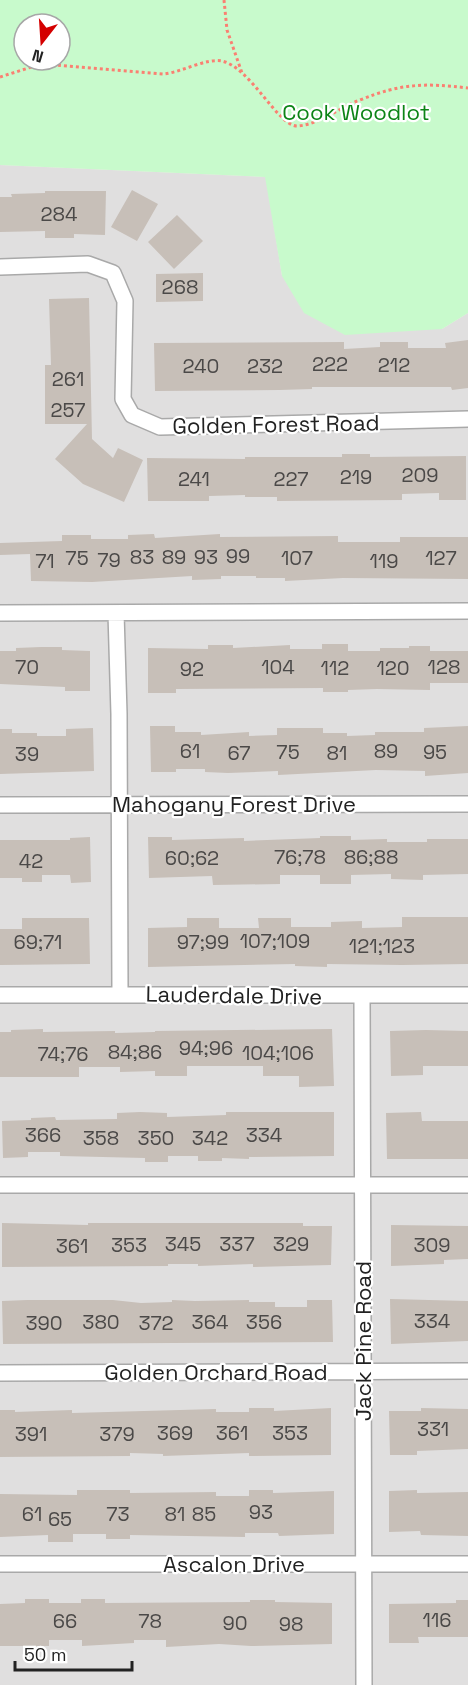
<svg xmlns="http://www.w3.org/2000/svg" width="468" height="1685" font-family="'Space Grotesk',sans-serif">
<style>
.residential{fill:#e0dfdf}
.park{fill:#c8facc;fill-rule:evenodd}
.building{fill:#c7bfb8}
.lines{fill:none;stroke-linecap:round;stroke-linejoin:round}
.street-casing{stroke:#a9a9a9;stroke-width:18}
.path{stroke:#fa8072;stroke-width:3;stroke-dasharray:3 3;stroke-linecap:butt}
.street{stroke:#fff;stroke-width:15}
.labels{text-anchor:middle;stroke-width:4.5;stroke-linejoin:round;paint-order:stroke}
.number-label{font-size:20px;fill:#4b4948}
.park-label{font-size:22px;fill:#0c8416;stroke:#fff}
.street-label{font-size:22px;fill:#222;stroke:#fff}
</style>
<rect width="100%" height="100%" fill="#f2efe9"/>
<path class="residential" d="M0,165L266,177L282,276L442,329L468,313V1685H0Z"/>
<path class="park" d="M0,0H468V313L442,329L345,335L304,313L282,276L265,177L0,165ZM24,24H60V60H24Z"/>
<path class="building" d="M132,190L158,204L137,241L111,227Z
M45,191H106L105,235L74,234V238H45V231L0,232V197H12L11,194L45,193Z
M177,215L203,241L174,269L148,242Z
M203,273V301L156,302V274Z
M89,298L92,439L113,458L118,448L143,460L124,502L83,484L55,459L87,424H45V365H51L49,299Z
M468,340V388L452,390L451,387H312V389L280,390L155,391L154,343L344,342V349L380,347V342H408V348H446L445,343Z
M342,454H370V457L466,456V500H439V493L402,494V500L277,501V497H245V495L209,496V501H148L147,458L245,459V457H342Z
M154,534L155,538L220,534V537L338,536V542H400V537H468V579L343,578L285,581V578H256V576H221V579L192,580V576L92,582L31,581L30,554L0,555V543L62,541V535H91V539H128V535Z
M322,644H348V651H380V648H409V646H430V651H468V683H430V690L377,689L348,690V692H323V688L176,689V693H148V648L208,649V645H233V648L290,645V649H322Z
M41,647H62V650L90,651V691H65V687L0,684V651H16V648Z
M150,726H175V732H201V735L249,732V736L277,735V728H323V733H347V736L375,735V732H424V728L468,726V773L425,776V771L376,770L278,775V771L228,773L205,772V769H176V772H151Z
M93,728L94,771L0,774V729H12V733H37V736H66V729Z
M320,836H351V840L387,839V842H427V839H468V874L423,875V880L391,879V874L351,875V884H320V875H280V884L213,885L212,876L149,878L148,837H172V840L244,838V841L320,838Z
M90,837L91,882L71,883L70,875H42V882H22V878H0V840H70V838Z
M402,917H468V964L402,965L327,964V967L295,966V964L148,967V928L187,927V918H219V928H259L258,918H291V927H331V922L362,921V928L402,927Z
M22,918H89L90,964L0,965V929H22Z
M43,1029V1032L115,1031V1033L155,1032V1031L332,1029L334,1086L299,1087V1076H263V1066H187V1076H155V1071L120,1072V1067H79V1077H0V1032H11V1030Z
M426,1030L468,1031V1066H423V1075L391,1076L390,1031Z
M140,1112L167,1113V1117L226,1115V1112H334V1156L249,1157V1159L222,1158V1161H198V1156H168V1162H145V1158L60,1156V1152H28V1157L3,1158L2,1121L31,1120V1118L55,1117L56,1120L117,1119V1113Z
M421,1112L422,1121H468V1159H387L386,1113Z
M2,1223L88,1225V1223H303V1226H332L331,1265L253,1267V1264L198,1266V1264H168V1266L2,1267Z
M391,1225L468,1226V1259L444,1260V1264L391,1266Z
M390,1299L468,1301V1341L391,1344Z
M27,1300H113L141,1303L172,1302V1300L195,1301L249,1300V1302H275V1307H307V1300H332L333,1342L3,1344L2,1301Z
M249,1408H274V1411L331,1408V1455L249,1456V1453L163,1456V1454L130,1453V1456L0,1457V1410H15V1412L72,1410V1413L216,1409V1412H249Z
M421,1408L468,1409V1449L417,1451V1455H390L389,1411H421Z
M77,1490H130V1493L216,1492V1496H249V1490H273V1493L334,1491V1534L279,1536L278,1533H245V1537L130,1535V1539H106V1534H73V1542H48V1535L0,1537V1494L77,1495Z
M417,1490V1493L468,1492V1536L421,1535L420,1531L389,1532V1491Z
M25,1599H49V1603H81V1599H105V1603L250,1602V1600H275V1602L332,1603V1644L251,1646L219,1644L166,1647V1640H134V1643L82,1646V1640H49V1646H0V1604L25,1603Z
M456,1600H468V1637H418L419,1643H389V1604L456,1603Z"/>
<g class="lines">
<defs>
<path id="street" d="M0,267L88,264L113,273L125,301L123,399L132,415L160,427L468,419
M0,613L468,611
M116,613L119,714L120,994
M0,805L468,804
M0,995H468
M362,996L364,1685
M0,1185H468
M0,1373L468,1371
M0,1564H468"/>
</defs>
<use href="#street" class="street-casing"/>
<path class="path" d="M224,0L227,30L242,73
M0,77L41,64L164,74C182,72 206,58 222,61C251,68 278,126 297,126C319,125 340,107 360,100C402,83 425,83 468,88"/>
<use href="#street" class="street"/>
</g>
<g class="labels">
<g class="number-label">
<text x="59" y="221">284</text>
<text x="180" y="294">268</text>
<text x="330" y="371">222</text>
<text x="394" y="372">212</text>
<text x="201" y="373">240</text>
<text x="265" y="373">232</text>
<text x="68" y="386">261</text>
<text x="68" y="417">257</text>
<text x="420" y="482">209</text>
<text x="356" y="484">219</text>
<text x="194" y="486">241</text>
<text x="291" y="486">227</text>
<text x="238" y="563">99</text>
<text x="142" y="564">83</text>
<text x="174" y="564">89</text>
<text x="206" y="564">93</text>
<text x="77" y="565">75</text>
<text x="297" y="565">107</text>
<text x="441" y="565">127</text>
<text x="109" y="567">79</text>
<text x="45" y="568">71</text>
<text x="384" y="568">119</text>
<text x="27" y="674">70</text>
<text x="278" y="674">104</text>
<text x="444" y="674">128</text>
<text x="335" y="675">112</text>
<text x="393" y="675">120</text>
<text x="192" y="676">92</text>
<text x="190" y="758">61</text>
<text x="386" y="758">89</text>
<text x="288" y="759">75</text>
<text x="435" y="759">95</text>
<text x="239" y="760">67</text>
<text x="337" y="760">81</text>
<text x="27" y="761">39</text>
<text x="300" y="864">76;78</text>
<text x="371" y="864">86;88</text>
<text x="192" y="865">60;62</text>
<text x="31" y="868">42</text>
<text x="275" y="948">107;109</text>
<text x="38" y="949">69;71</text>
<text x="203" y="949">97;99</text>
<text x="382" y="953">121;123</text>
<text x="206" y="1055">94;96</text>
<text x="135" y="1059">84;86</text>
<text x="278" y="1060">104;106</text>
<text x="63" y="1061">74;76</text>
<text x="43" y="1142">366</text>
<text x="264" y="1142">334</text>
<text x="101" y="1145">358</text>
<text x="156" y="1145">350</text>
<text x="210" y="1145">342</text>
<text x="183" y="1251">345</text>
<text x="237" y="1251">337</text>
<text x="291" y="1251">329</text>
<text x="129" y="1252">353</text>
<text x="432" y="1252">309</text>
<text x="72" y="1253">361</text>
<text x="432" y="1328">334</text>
<text x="101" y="1329">380</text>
<text x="210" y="1329">364</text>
<text x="264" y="1329">356</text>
<text x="44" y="1330">390</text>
<text x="156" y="1330">372</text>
<text x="433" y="1436">331</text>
<text x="175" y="1440">369</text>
<text x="232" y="1440">361</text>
<text x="290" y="1440">353</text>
<text x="31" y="1441">391</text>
<text x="117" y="1441">379</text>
<text x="261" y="1519">93</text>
<text x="32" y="1521">61</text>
<text x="118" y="1521">73</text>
<text x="175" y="1521">81</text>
<text x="204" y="1521">85</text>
<text x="60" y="1526">65</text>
<text x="437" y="1627">116</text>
<text x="65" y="1628">66</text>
<text x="150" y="1628">78</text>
<text x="235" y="1630">90</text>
<text x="291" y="1631">98</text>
</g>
<g class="park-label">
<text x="356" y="120">Cook Woodlot</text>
</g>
<g class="street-label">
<text transform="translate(276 424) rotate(-1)" y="8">Golden Forest Road</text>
<text x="234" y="812">Mahogany Forest Drive</text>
<text transform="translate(234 995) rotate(1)" y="8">Lauderdale Drive</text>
<text transform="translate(363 1341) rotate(-90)" y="8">Jack Pine Road</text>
<text x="216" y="1380">Golden Orchard Road</text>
<text x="234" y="1572">Ascalon Drive</text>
</g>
</g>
<g transform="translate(42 42) rotate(197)"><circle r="28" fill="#ffffff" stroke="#a7a7a7" stroke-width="1.5"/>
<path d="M0-4.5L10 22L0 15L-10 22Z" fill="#d40000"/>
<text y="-9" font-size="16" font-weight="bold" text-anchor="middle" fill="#222222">N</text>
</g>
<path d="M15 1661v9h117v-9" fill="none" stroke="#222222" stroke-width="3"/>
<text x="24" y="1661" font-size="18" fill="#222222" stroke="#ffffff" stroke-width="4.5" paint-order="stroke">50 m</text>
</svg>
